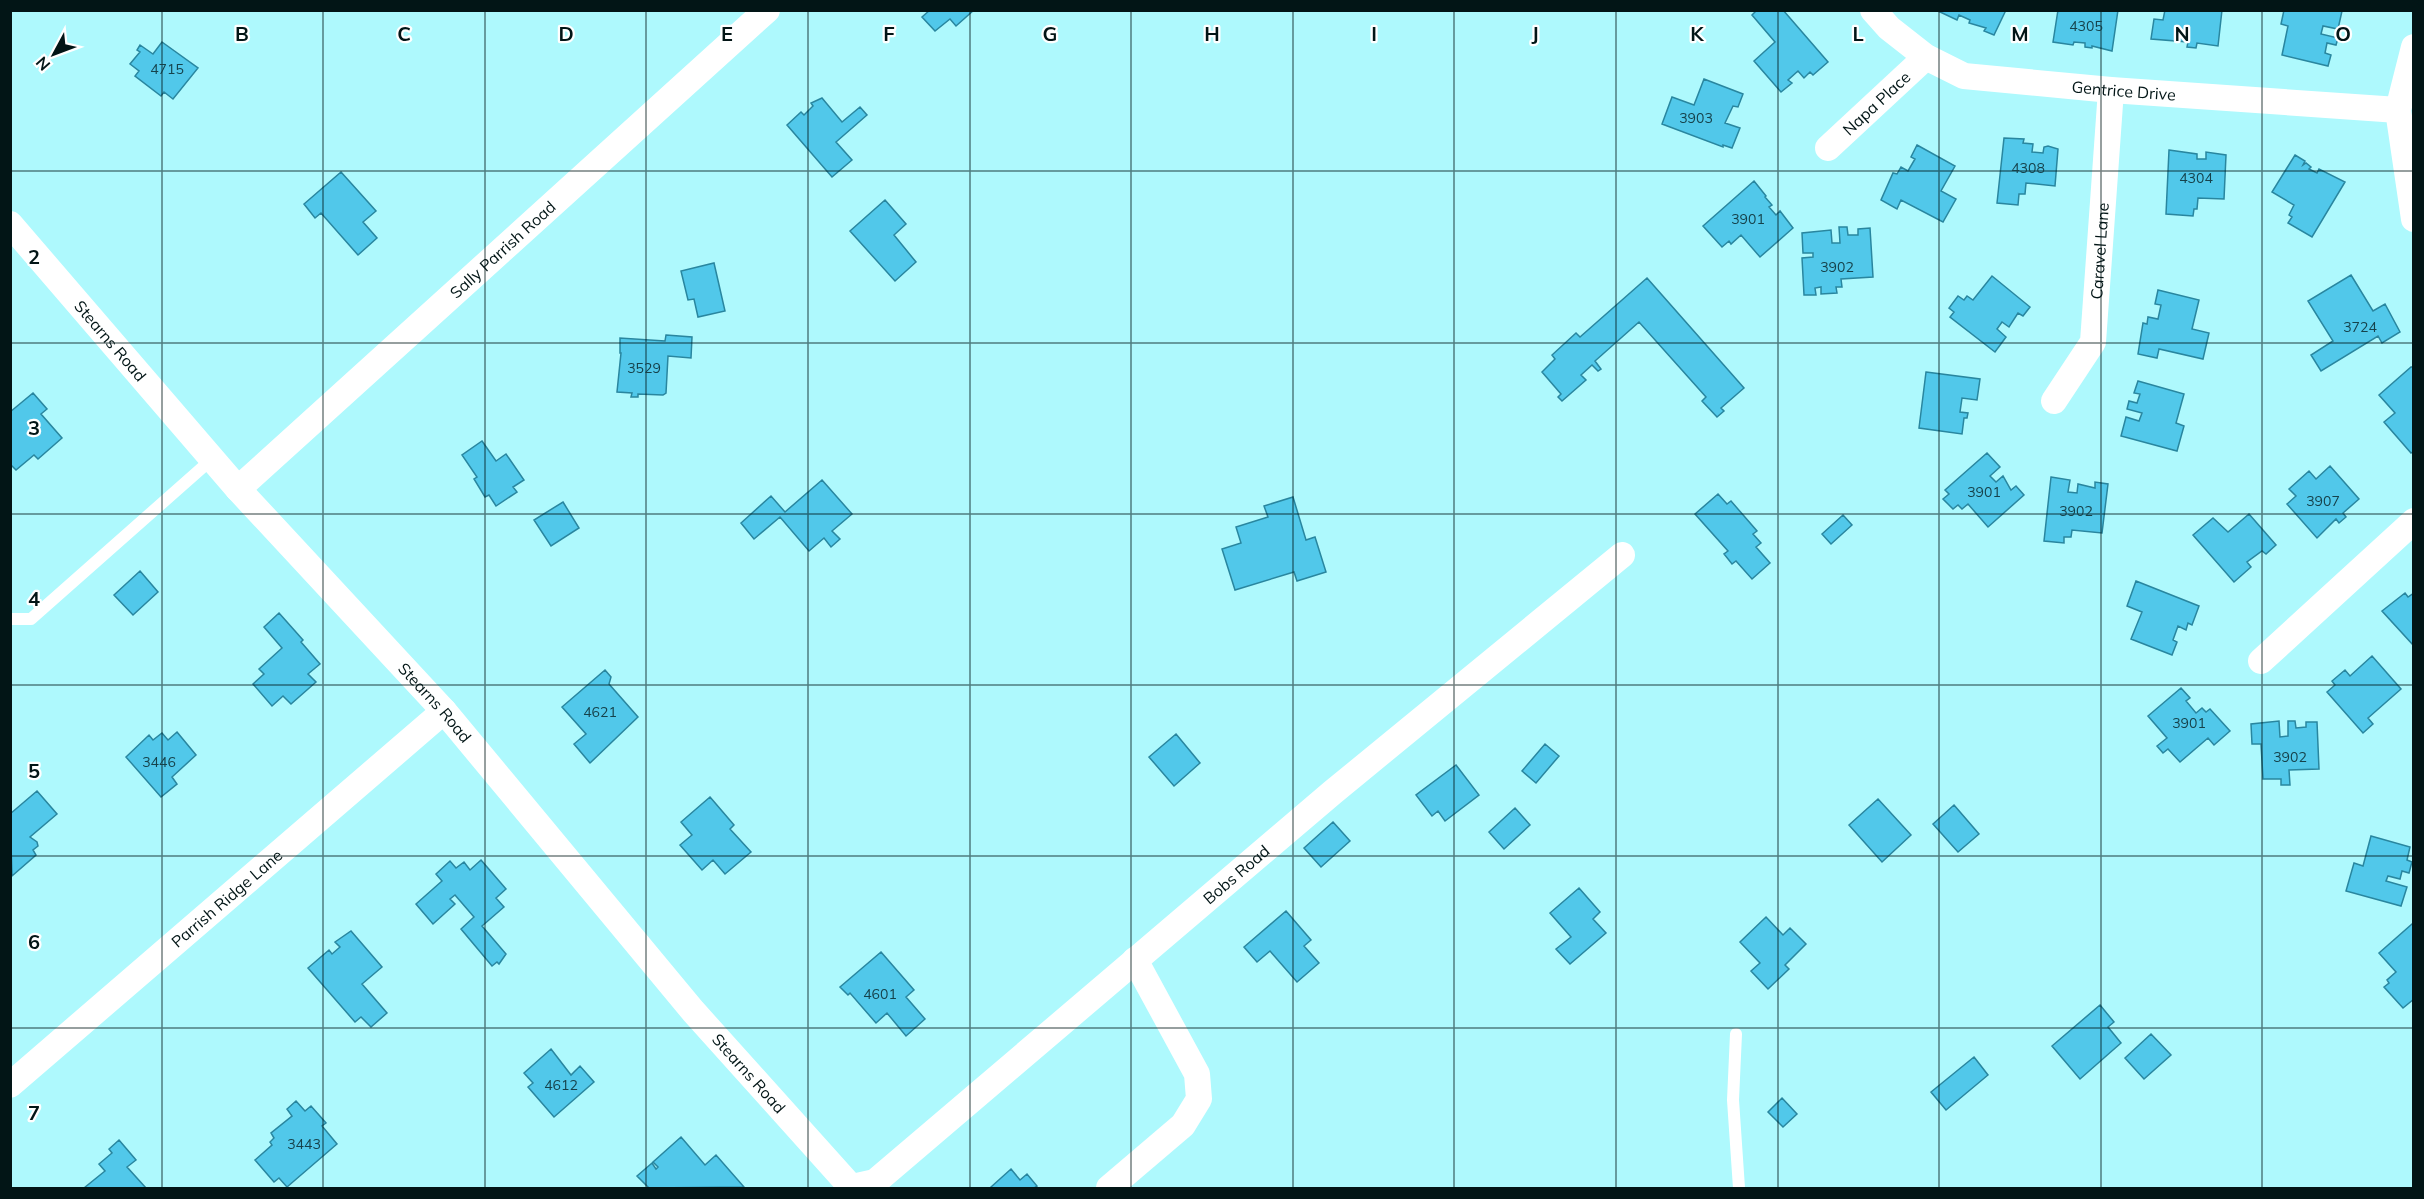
<svg xmlns="http://www.w3.org/2000/svg" width="2424" height="1199" font-family="Mulish,sans-serif">
<style>
.building{fill:#51c8ea;stroke:#29869f;stroke-width:1.5}
.lines{fill:none;stroke-linecap:round;stroke-linejoin:round}
.lane{stroke:#fff;stroke-width:12}
.street{stroke:#fff;stroke-width:26}
.grid{fill:none;stroke:#021516;stroke-width:1.5;stroke-opacity:0.55}
.labels{text-anchor:middle;stroke-width:4.5;stroke-linejoin:round;paint-order:stroke}
.number-label{font-size:14px;fill:#16424b}
.street-label{font-size:16px;fill:#021516;stroke:#fff}
.grid-label{font-size:20px;text-anchor:middle;font-weight:bold;fill:#021516;stroke:#fff;stroke-width:4.5;stroke-linejoin:round;paint-order:stroke}
</style>
<rect width="100%" height="100%" fill="#aef9fd"/>
<path class="building" d="M974,10L956,26L950,19L935,31L922,17L930,10Z
M1757,10H1783L1828,62L1813,75L1810,72L1804,78L1798,71L1788,80L1792,83L1781,92L1754,61L1775,42L1752,15Z
M2006,10L1994,35L1984,31L1986,28L1969,23L1970,20L1959,15L1957,20L1938,11Z
M2058,10H2118L2112,51L2092,46V48L2085,47V43L2074,42L2073,45L2053,42Z
M2165,10H2222L2218,46L2197,43L2196,48L2187,47L2188,42L2151,39L2154,19L2163,20Z
M2284,10L2342,11L2338,29L2323,26L2321,34L2338,38L2336,45L2327,43L2325,53L2331,55L2328,66L2282,55L2288,26L2281,24Z
M162,42L198,68L173,99L164,92L161,96L135,76L139,71L130,64L140,52L137,50L140,45L153,54Z
M1704,79L1743,94L1738,107L1733,106L1725,123L1740,128L1732,148L1723,145V147L1662,124L1672,97L1694,105Z
M822,98L842,122L860,107L867,115L836,142L852,160L832,177L787,125L801,112L804,115L813,106L811,103Z
M2004,138L2024,139L2023,143L2033,144L2032,152L2043,153L2044,147L2048,146L2058,149L2055,186L2026,183L2025,194H2019L2018,205L1997,203Z
M1917,145L1955,166L1941,191L1956,199L1943,222L1901,200L1897,209L1881,200L1893,173L1897,174L1901,167L1908,171L1915,159L1911,157Z
M2169,150L2197,154V159H2206V152L2226,155L2224,199L2198,198L2197,209H2194L2193,216L2166,214Z
M2295,155L2305,161L2303,165L2306,163L2311,167L2309,169L2317,173L2319,169L2345,182L2312,237L2288,223L2292,217L2289,215L2294,205L2272,192Z
M341,172L376,211L363,222L377,238L358,255L321,213L315,218L304,204Z
M1754,181L1766,196L1765,197L1772,205L1769,207L1776,215L1780,211L1793,228L1760,257L1741,235L1731,244L1729,241L1722,247L1703,226Z
M885,200L906,224L894,235L916,262L895,281L850,231Z
M1839,227H1847L1848,235H1858V229L1870,228L1873,277L1841,279L1842,287H1836L1837,293L1821,294V287L1815,288L1816,295H1804L1802,258L1813,257V253H1803L1802,233L1831,230L1832,243H1840Z
M714,263L725,311L698,317L694,299L688,300L681,271Z
M2351,275L2373,311L2385,304L2400,332L2382,343L2378,336L2321,371L2311,355L2333,341L2308,301Z
M1992,276L2030,307L2023,316L2018,313L2009,327L2002,322L1997,329L2006,337L1995,352L1950,317L1954,312L1949,308L1958,296L1964,300L1967,296L1973,300Z
M1647,278L1744,388L1721,408L1724,411L1717,417L1702,401L1706,397L1639,322L1595,361L1601,369L1598,371L1592,365L1581,375L1586,380L1562,401L1558,397L1561,394L1542,372L1555,359L1552,355L1576,333L1580,337Z
M2158,290L2199,300L2192,329L2209,333L2203,359L2159,349L2157,358L2138,354L2143,323L2147,324L2148,317L2158,319L2161,305L2155,304Z
M666,335L692,337L691,358L668,356L666,393L663,395L638,394V397H631L632,393L617,392L621,353H620V338L665,341Z
M2411,367H2414V451L2411,453L2384,422L2395,413L2379,395Z
M1926,372L1980,379L1977,400L1962,398L1960,412L1968,413L1967,418H1964L1962,434L1919,428Z
M2138,381L2184,394L2176,423L2184,426L2177,451L2121,436L2126,417L2139,421L2142,413L2127,409L2129,401L2137,403L2140,394L2134,393Z
M33,393L47,409L41,414L62,438L38,459L34,455L16,470L10,464V412Z
M482,441L496,461L506,454L524,480L513,487L517,492L496,506L489,495L485,497L474,479L477,477L462,455Z
M1987,453L2000,467L1990,476L1996,482L2003,476L2011,490L2016,486L2024,495L1988,527L1968,504L1962,509L1958,505L1953,509L1943,499L1949,494L1945,490Z
M2330,466L2359,499L2343,513L2346,517L2339,523L2336,519L2317,538L2287,504L2296,496L2289,489L2309,471L2316,479Z
M2051,477L2070,480L2068,492L2077,493L2078,484L2095,488V482L2108,484L2102,533L2072,530L2071,537H2064V543L2044,541Z
M822,480L852,514L832,531L840,539L831,547L824,538L809,551L780,517L754,539L741,523L771,496L785,512Z
M1718,494L1727,504L1731,501L1757,531L1753,534L1761,543L1756,547L1770,563L1752,579L1736,561L1732,564L1724,554L1728,551L1695,514Z
M1293,497L1306,540L1315,537L1326,572L1297,581L1294,572L1235,590L1222,549L1241,543L1236,527L1268,517L1264,506Z
M563,502L579,528L551,546L534,520Z
M2249,514L2276,545L2266,554L2262,551L2247,562L2251,567L2234,582L2193,535L2213,518L2228,532Z
M1843,515L1852,525L1831,544L1822,534Z
M140,571L158,592L133,615L114,595Z
M2136,581L2199,606L2192,625L2188,623L2186,630L2178,626L2173,640L2177,642L2172,655L2131,639L2142,612L2127,606Z
M2405,593L2408,597L2414,593V646L2382,611Z
M279,613L303,640L301,642L320,664L308,674L316,682L291,704L283,696L272,706L253,684L264,674L259,669L282,648L264,627Z
M2372,656L2401,689L2368,718L2373,724L2363,733L2327,692L2335,685L2332,681L2345,670L2350,676Z
M605,670L611,677L609,684L638,717L590,763L574,744L586,734L562,707Z
M2181,688L2190,698L2186,701L2196,713L2202,708L2206,712L2210,709L2230,731L2214,745L2208,738L2180,762L2168,749L2163,753L2157,746L2167,738L2148,716Z
M2279,721L2280,737L2288,736V721H2295L2296,728L2306,727V722H2317L2319,769L2289,770L2290,785H2281V779H2263L2261,744H2252L2251,724Z
M177,732L196,755L172,777L177,784L161,797L126,757L149,735L153,740L162,733L168,740Z
M1176,734L1200,763L1174,786L1149,757Z
M1545,744L1559,756L1536,783L1522,771Z
M1456,765L1479,795L1445,821L1438,811L1432,816L1416,795Z
M37,791L57,814L30,837L37,842L38,846L33,850L36,855L12,876L10,814Z
M710,797L734,825L730,829L751,852L725,874L713,860L702,870L680,845L692,835L681,822Z
M1878,799L1911,835L1882,862L1849,825Z
M1954,805L1979,834L1958,852L1933,824Z
M1515,808L1530,825L1504,849L1489,832Z
M1333,822L1350,841L1321,867L1304,848Z
M2371,836L2410,847L2407,860L2412,862L2409,873L2402,871L2400,879L2388,876L2386,881L2407,887L2401,906L2346,891L2354,863L2363,866Z
M481,860L506,889L496,898L504,907L482,926L506,954L499,964L497,962L492,966L461,929L474,917L455,895L450,899L455,904L433,924L416,904L442,881L436,874L450,861L456,868L464,862L470,870Z
M1579,888L1600,912L1593,919L1606,933L1570,964L1556,949L1571,937L1550,913Z
M1286,911L1311,940L1304,946L1319,963L1297,982L1270,951L1257,962L1244,947Z
M1766,917L1783,935L1790,928L1806,944L1785,965L1789,969L1768,989L1751,971L1760,963L1740,942Z
M2412,924L2414,926V999L2403,1008L2384,987L2389,983L2387,980L2396,972L2379,953Z
M351,931L382,967L362,984L387,1013L371,1027L361,1017L355,1022L308,968L329,950L332,954L340,947L335,942Z
M881,952L914,990L906,997L925,1019L906,1036L887,1013L876,1023L850,993L848,995L840,987Z
M2100,1005L2114,1022L2108,1027L2121,1043L2080,1079L2052,1046Z
M2151,1034L2171,1055L2144,1079L2125,1058Z
M551,1049L571,1075L580,1066L594,1082L554,1117L528,1087L533,1083L524,1073Z
M1974,1057L1988,1075L1946,1110L1931,1092Z
M1782,1098L1797,1114L1783,1127L1768,1112Z
M296,1101L305,1111L311,1106L326,1123L322,1126L337,1144L287,1187L279,1178L274,1182L255,1160L272,1145L270,1142L274,1138L271,1133L292,1116L287,1109Z
M681,1137L705,1165L716,1155L744,1187L649,1188L637,1176L652,1163L656,1169L658,1167L653,1162Z
M119,1140L136,1160L127,1167L146,1188H84L105,1171L99,1164L112,1153L109,1149Z
M1011,1169L1020,1180L1027,1174L1037,1186L1034,1188H992L991,1187Z"/>
<g class="lines">
<path class="lane" d="M10,619H31L212,459
M1736,1034L1733,1100L1739,1188"/>
<g class="street">
<path id="s1" d="M1873,10L1889,28L1926,57L1964,76L2111,90L2398,110"/>
<path d="M2414,47L2398,110L2414,219"/>
<path id="s2" d="M1828,148L1926,57"/>
<path id="s3" d="M10,224L238,489L444,711L693,1011L852,1188"/>
<path id="s4" d="M2054,401L2093,342L2111,90"/>
<path id="s5" d="M238,489L767,10"/>
<path d="M2261,661L2414,521"/>
<path id="s6" d="M10,1085L444,711"/>
<path id="s7" d="M848,1188L875,1182L1333,792L1622,555"/>
<path d="M1109,1188L1183,1125L1199,1099L1197,1074L1135,960"/>
</g>
</g>
<path class="grid" d="M162,10V1188M323,10V1188M485,10V1188M646,10V1188M808,10V1188M970,10V1188M1131,10V1188M1293,10V1188M1454,10V1188M1616,10V1188M1778,10V1188M1939,10V1188M2101,10V1188M2262,10V1188M10,171H2414M10,343H2414M10,514H2414M10,685H2414M10,856H2414M10,1028H2414"/>
<g class="labels">
<g class="number-label">
<text x="2086" y="31">4305</text>
<text x="167" y="74">4715</text>
<text x="1696" y="123">3903</text>
<text x="2028" y="173">4308</text>
<text x="2196" y="183">4304</text>
<text x="1748" y="224">3901</text>
<text x="1837" y="272">3902</text>
<text x="2360" y="332">3724</text>
<text x="644" y="373">3529</text>
<text x="1984" y="497">3901</text>
<text x="2323" y="506">3907</text>
<text x="2076" y="516">3902</text>
<text x="600" y="717">4621</text>
<text x="2189" y="728">3901</text>
<text x="2290" y="762">3902</text>
<text x="159" y="767">3446</text>
<text x="880" y="999">4601</text>
<text x="561" y="1090">4612</text>
<text x="304" y="1149">3443</text>
</g>
<g class="street-label">
<text dy="6" stroke="none"><textPath href="#s1" startOffset="274">Gentrice Drive</textPath></text>
<text dy="6" stroke="none"><textPath href="#s2" startOffset="66">Napa Place</textPath></text>
<text dy="6" stroke="none"><textPath href="#s5" startOffset="357">Sally Parrish Road</textPath></text>
<text dy="6" stroke="none"><textPath href="#s4" startOffset="162">Caravel Lane</textPath></text>
<text dy="6" stroke="none"><textPath href="#s3" startOffset="154">Stearns Road</textPath></text>
<text dy="6" stroke="none"><textPath href="#s3" startOffset="640">Stearns Road</textPath></text>
<text dy="6" stroke="none"><textPath href="#s7" startOffset="502">Bobs Road</textPath></text>
<text dy="6" stroke="none"><textPath href="#s6" startOffset="286">Parrish Ridge Lane</textPath></text>
<text dy="6" stroke="none"><textPath href="#s3" startOffset="1126">Stearns Road</textPath></text>
</g>
</g>
<g class="grid-label">
<text x="242" y="41">B</text>
<text x="404" y="41">C</text>
<text x="566" y="41">D</text>
<text x="727" y="41">E</text>
<text x="889" y="41">F</text>
<text x="1050" y="41">G</text>
<text x="1212" y="41">H</text>
<text x="1374" y="41">I</text>
<text x="1535" y="41">J</text>
<text x="1697" y="41">K</text>
<text x="1858" y="41">L</text>
<text x="2020" y="41">M</text>
<text x="2182" y="41">N</text>
<text x="2343" y="41">O</text>
<text x="34" y="264">2</text>
<text x="34" y="435">3</text>
<text x="34" y="606">4</text>
<text x="34" y="778">5</text>
<text x="34" y="949">6</text>
<text x="34" y="1120">7</text>
</g>
<rect width="2424" height="1199" fill="none" stroke="#021516" stroke-width="24"/>
<g transform="translate(54 54) rotate(229)" stroke="#ffffff" stroke-width="4.5" paint-order="stroke">
<path d="M0-4.5L10 22L0 15L-10 22Z" fill="#021516"/>
<text y="-9" font-size="16" font-weight="bold" text-anchor="middle" fill="#021516">N</text>
</g>
</svg>
